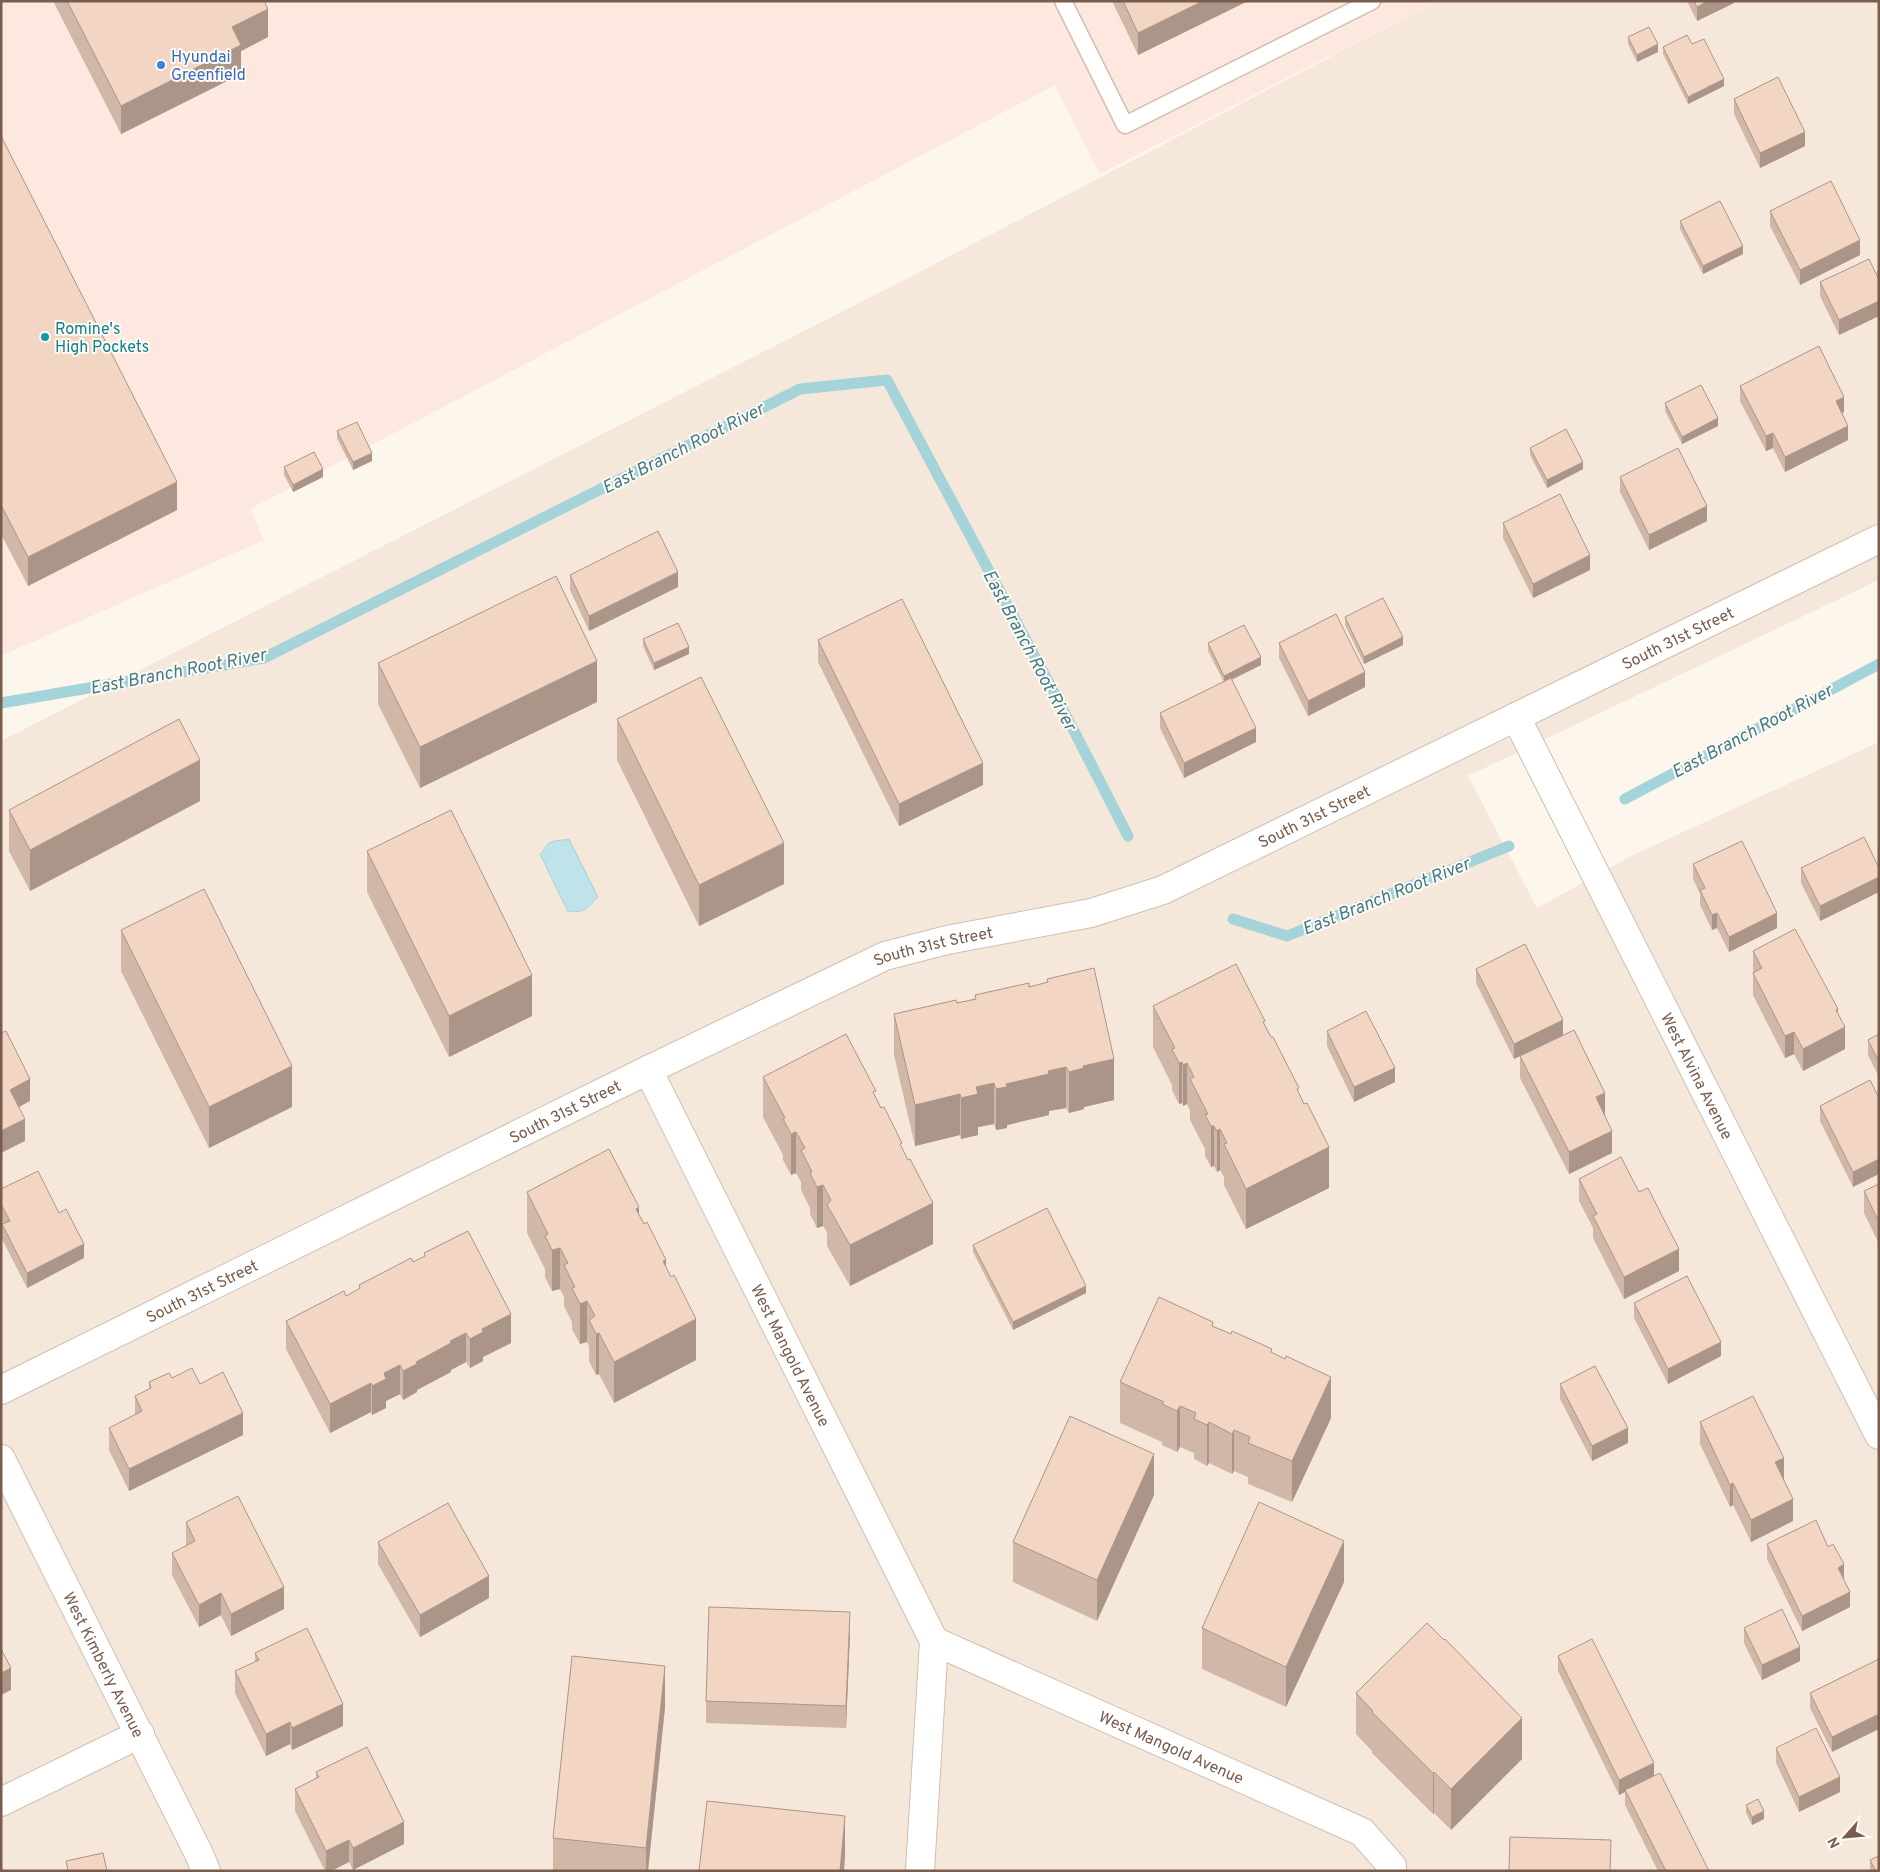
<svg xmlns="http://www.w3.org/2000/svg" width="1880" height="1872" font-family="Overpass,sans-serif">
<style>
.residential{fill:#f5e8da}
.commercial{fill:#fde8e0}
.water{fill:#bfe3e8;stroke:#a5d3da}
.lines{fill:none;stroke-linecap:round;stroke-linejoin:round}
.stream{stroke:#a5d3da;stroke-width:11}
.service-casing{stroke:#d1beb0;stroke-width:19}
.minor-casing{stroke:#d1beb0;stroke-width:30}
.service{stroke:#fff;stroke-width:16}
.minor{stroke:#fff;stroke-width:28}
.wall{fill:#d1b7a8}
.shaded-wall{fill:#aa9588}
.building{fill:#f3d5c3;stroke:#aa9588}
.shop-dot{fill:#3f7fe0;stroke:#fffaf3;stroke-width:2}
.culture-dot{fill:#0f9aa8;stroke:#fffaf3;stroke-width:2}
.labels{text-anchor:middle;stroke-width:4;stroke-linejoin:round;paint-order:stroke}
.shop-label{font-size:16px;fill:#366cbe;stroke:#fffaf3;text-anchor:start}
.culture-label{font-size:16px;fill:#0d838f;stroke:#fffaf3;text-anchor:start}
.street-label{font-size:16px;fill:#7a5c4d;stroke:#fffaf3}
.water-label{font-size:18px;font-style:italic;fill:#437c86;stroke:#fffaf3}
</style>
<rect width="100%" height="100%" fill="#fdf6ec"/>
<path class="residential" d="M1437,1H1877L1879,4V580L1468,776L1537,908L1631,856L1879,742V1871H1V741L906,279Z"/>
<path class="commercial" d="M1,1H1437L1100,174L1055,85L250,509L264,540L1,656Z"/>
<path class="water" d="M569,839L598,897C592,901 590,909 581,911C576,912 573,910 568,912L540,854C544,851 545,847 548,844C555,839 562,841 569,839Z"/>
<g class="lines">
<path class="stream" d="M1,703L264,658L800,389L887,380L1057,698L1128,836
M1625,799L1879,664
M1233,919L1287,936L1509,846"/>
<defs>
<path id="service" d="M1063,1L1125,125L1372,1"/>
<g id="minor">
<path id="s1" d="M1516,717L1879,1435"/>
<path id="s2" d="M648,1070L934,1641L920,1871"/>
<path id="s3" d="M1,1390L648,1070L885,956L947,940L1091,913L1163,890L1879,539"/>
<path id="s4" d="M1,1459L199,1854L206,1871"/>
<path id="s5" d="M934,1641L1362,1832L1392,1866V1871"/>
<path d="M1,1802L140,1734"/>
</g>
</defs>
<use href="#service" class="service-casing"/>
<use href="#minor" class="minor-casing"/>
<use href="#service" class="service"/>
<use href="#minor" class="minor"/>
</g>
<path class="wall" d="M53,1H264L268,37L241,51V74L121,134Z
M1112,1H1248L1138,55Z
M1687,1H1734V3L1697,21Z
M1628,37L1658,52L1637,62L1628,44Z
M1692,44L1724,86L1688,104L1663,54V47Z
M1734,99L1805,146L1760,168L1734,114Z
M1,136L177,510L28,586L1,534Z
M1770,211L1860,255L1800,285L1770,226Z
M1680,221L1743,254L1703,274L1680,229Z
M1879,270V316L1839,335L1820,296V282L1877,277V271Z
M1740,386L1844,412L1842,413L1848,440L1785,472L1773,448L1766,451L1740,401Z
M1665,403L1718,426L1682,444L1665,411Z
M337,431L372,461L353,470L337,438Z
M1530,448L1583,469L1547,488L1530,455Z
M284,467L323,477L293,492L284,475Z
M1620,477L1707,521L1649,550L1620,492Z
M1503,523L1590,570L1533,598L1503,538Z
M570,575L678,587L589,631L570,590Z
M1345,617L1403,645L1364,664L1345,625Z
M643,639L689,654L654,670L643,646Z
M818,640L983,785L899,826L818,662Z
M1208,643L1261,665L1232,680L1256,742L1184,778L1160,728V713L1224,682L1208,651Z
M1279,643L1365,687L1308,716L1279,658Z
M378,663L597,702L420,788L378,704Z
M617,719L784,884L699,926L617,760Z
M200,801L30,891L9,851V810Z
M367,851L532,1016L449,1057L367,892Z
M1693,864L1777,928L1729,952L1717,928L1712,930L1700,905V894L1693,879Z
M1801,868H1879V892L1820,921L1801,883Z
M121,930L292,1107L209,1148L121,971Z
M1753,951L1838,1013L1845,1049L1803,1071L1794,1054L1785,1058L1753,995Z
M1476,969L1563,1035L1514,1059L1476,983Z
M1047,979L1114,1100L1084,1107V1109L1069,1113L1066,1108L1049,1111V1115L1007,1125V1128L996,1130L994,1124L978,1127V1135L961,1139L960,1135L915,1146L894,1055V1014L957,1003L975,999V995L1029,987L1047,982Z
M1153,1006L1265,1025L1299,1093L1329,1188L1246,1229L1224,1185V1177L1220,1170L1217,1172L1214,1166L1211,1167L1205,1156V1149L1190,1120V1111L1187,1104L1183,1106L1182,1103L1179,1104L1172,1090V1085L1153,1047Z
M1327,1031L1395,1082L1354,1102L1327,1046Z
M1879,1034V1077L1868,1055V1040Z
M1520,1056L1605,1115H1604L1612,1153L1569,1174L1520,1078Z
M763,1077L876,1098L902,1149L933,1244L850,1286L827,1246V1232L823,1226L817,1228L810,1214V1208L801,1190V1182L796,1173L791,1175L783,1160V1155L763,1117Z
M1870,1080L1853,1187L1820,1121V1106Z
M1579,1179L1679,1271L1624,1299L1593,1238V1228L1579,1201Z
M1879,1184V1244L1864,1213V1191Z
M1,1189L59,1213L84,1258L27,1288L2,1239V1224H4L1,1219Z
M527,1192L639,1215L666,1268L696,1360L614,1403L599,1374L596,1375L589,1361V1346L587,1342L580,1344L572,1329V1322L564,1306V1297L560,1289L552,1291L545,1277V1269L527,1233Z
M973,1245L1086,1293L1013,1330L973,1252Z
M424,1253L511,1343L483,1357V1361L470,1368L466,1362L451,1370V1372L417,1390V1392L403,1400L400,1394L386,1401V1408L372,1415L371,1412L330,1433L286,1349V1321L346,1296L359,1289V1285L413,1262L424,1257Z
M1634,1303L1721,1356L1668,1384L1634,1318Z
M1213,1326L1272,1353L1331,1418L1292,1502L1248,1484V1477L1234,1471L1232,1474L1209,1463L1207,1466L1194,1459V1453L1180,1447L1177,1452L1162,1445V1442L1120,1423V1382Z
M172,1378L200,1384L243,1435L129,1491L109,1450V1428L135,1415V1396L149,1389V1382Z
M1560,1384L1628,1443L1592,1461L1560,1399Z
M1700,1422L1784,1480L1793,1521L1751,1542L1733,1505L1730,1507L1700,1444Z
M1154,1495L1097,1621L1013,1582V1542Z
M186,1522L284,1609L231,1636L221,1615L199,1627L172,1575V1553L186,1546Z
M378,1542L489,1598L420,1637L378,1564Z
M1767,1544L1850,1607L1802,1631L1767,1559Z
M1344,1582L1286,1707L1202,1669V1628Z
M1744,1628L1800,1661L1762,1680L1744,1643Z
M850,1634L846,1728L706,1723V1701Z
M255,1653L343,1726L292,1750L290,1744L266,1756L235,1693V1671L255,1662Z
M1558,1656L1709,1871H1658L1625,1805V1792L1619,1795L1558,1671Z
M1879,1659L1832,1752L1810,1708V1693Z
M1356,1693L1522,1759L1451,1830L1434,1813L1433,1814L1372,1753V1751L1356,1734Z
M665,1707L648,1871H553V1838Z
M1776,1748L1840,1792L1799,1812L1776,1763Z
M316,1772L404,1844L353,1870L349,1862L331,1871H325L295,1811V1789L316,1779Z
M1746,1805L1764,1819L1752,1825L1746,1813Z
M1870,1860L1879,1871H1870Z"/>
<path class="shaded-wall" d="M1203,1H1248L1138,55V33Z
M1708,1H1734V3L1697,21V7Z
M268,9V37L241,51V74L121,134V106L232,27Z
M1658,44V52L1637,62V55Z
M1724,79V86L1688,104V97Z
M1805,132V146L1760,168V153Z
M1860,240V255L1800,285V270Z
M1743,246V254L1703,274V266Z
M1879,301V316L1839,335V320Z
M1844,397V412L1836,416V401Z
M1718,418V426L1682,444V437Z
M1848,426V440L1785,472V457Z
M1773,433V448L1766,451V436Z
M372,453V461L353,470V462Z
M1583,462V469L1547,488V480Z
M323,469V477L293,492V485Z
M177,482V510L28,586V557Z
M1707,506V521L1649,550V535Z
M1590,555V570L1533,598V584Z
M678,572V587L589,631V616Z
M1403,637V645L1364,664V657Z
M689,647V654L654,670V663Z
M1261,657V665L1224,683V676Z
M597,661V702L420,788V747Z
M1365,672V687L1308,716V701Z
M1256,728V742L1184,778V763Z
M200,760V801L30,891V850Z
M983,763V785L899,826V804Z
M784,843V884L699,926V885Z
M1879,877V892L1820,921V906Z
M1717,913V928L1712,930V915Z
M1777,913V928L1729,952V937Z
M532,975V1016L449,1057V1016Z
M1838,1009V1031L1845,1027V1049L1803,1071V1049L1836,1010Z
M1563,1020V1035L1514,1059V1044Z
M1794,1032V1054L1785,1058V1036Z
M1114,1059V1100L1084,1107V1109L1069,1113V1072L1083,1066Z
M1182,1062V1103L1179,1104V1063Z
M1187,1063V1104L1183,1106V1065Z
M292,1066V1107L209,1148V1107Z
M1066,1067V1108L1049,1111V1115L1007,1125V1128L996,1130V1089L1006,1084L1048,1071Z
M1395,1068V1082L1354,1102V1087Z
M30,1079V1101L10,1112V1090Z
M994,1083V1124L978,1127V1135L961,1139V1098L976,1087Z
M1605,1093V1115L1596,1119V1097Z
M960,1094V1135L915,1146V1105Z
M25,1119V1141L1,1153V1131Z
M1211,1126H1214V1166L1211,1167Z
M1220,1129V1170L1217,1172V1131Z
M1612,1131V1153L1569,1174V1152Z
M796,1132V1173L791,1175V1134Z
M1329,1147V1188L1246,1229V1189Z
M1879,1159V1174L1853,1187V1172Z
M823,1185V1226L817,1228V1187Z
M933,1203V1244L850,1286V1245Z
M639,1207V1248L636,1209Z
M84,1244V1258L27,1288V1273Z
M560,1248V1289L552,1291V1250Z
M1679,1249V1271L1624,1299V1277Z
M666,1260V1301L663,1261Z
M1086,1286V1293L1013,1330V1322Z
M587,1301V1342L580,1344V1304Z
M511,1314V1343L483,1357V1361L470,1368V1339L482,1329Z
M696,1319V1360L614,1403V1362Z
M466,1333V1362L451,1370V1372L417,1390V1392L403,1400V1371L416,1362L450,1341Z
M599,1333V1374L596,1375V1334Z
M1721,1342V1356L1668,1384V1369Z
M400,1365V1394L386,1401V1408L372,1415V1386L384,1373Z
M1331,1377V1418L1292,1502V1461Z
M371,1383V1412L330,1433V1404Z
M1180,1406V1447L1177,1452V1411Z
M243,1413V1435L129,1491V1469Z
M1209,1422V1463L1207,1466V1425Z
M1628,1428V1443L1592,1461V1446Z
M1234,1430V1471L1232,1474V1434Z
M1154,1454V1495L1097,1621V1580Z
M1784,1458V1480L1775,1462Z
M1733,1483V1505L1730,1507V1485Z
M1793,1499V1521L1751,1542V1520Z
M1344,1541V1582L1286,1707V1667Z
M1844,1564V1579L1838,1568Z
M489,1576V1598L420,1637V1615Z
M284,1587V1609L231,1636V1614Z
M1850,1592V1607L1802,1631V1616Z
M221,1593V1615L199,1627V1605Z
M850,1612V1634L846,1728V1706Z
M1800,1647V1661L1762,1680V1665Z
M665,1666V1707L648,1871H646V1848Z
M11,1668V1690L1,1695V1673Z
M343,1704V1726L292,1750V1728Z
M1879,1714V1729L1832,1752V1737Z
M1522,1718V1759L1451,1830V1789Z
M290,1722V1744L266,1756V1734Z
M1654,1763V1778L1625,1790V1792L1619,1795V1780Z
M1434,1772V1813L1433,1814V1773Z
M1840,1777V1792L1799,1812V1797Z
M1764,1811V1819L1752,1825V1817Z
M845,1816V1857L844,1871H840Z
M404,1822V1844L353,1870V1848Z
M349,1840V1862L331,1871H326V1851Z"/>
<path class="building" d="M67,1H264L268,9L232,27L241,45L121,106Z
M1123,1H1203L1138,33Z
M1694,1H1708L1697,7Z
M1649,27L1658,44L1637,55L1628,37Z
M1687,35L1692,44L1704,39L1724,79L1688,97L1663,47Z
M1778,77L1805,132L1760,153L1734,99Z
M1,136L177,482L28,557L1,505Z
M1831,181L1860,240L1800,270L1770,211Z
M1720,201L1743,246L1703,266L1680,221Z
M1869,259L1879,280V301L1839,320L1820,282Z
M1819,346L1844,397L1836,401L1848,426L1785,457L1773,433L1766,436L1740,386Z
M1701,385L1718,418L1682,437L1665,403Z
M357,422L372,453L353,462L337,431Z
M1566,429L1583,462L1547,480L1530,448Z
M1678,448L1707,506L1649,535L1620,477Z
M314,452L323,469L293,485L284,467Z
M1560,494L1590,555L1533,584L1503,523Z
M658,531L678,572L589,616L570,575Z
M556,576L597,661L420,747L378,663Z
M1383,598L1403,637L1364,657L1345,617Z
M902,599L983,763L899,804L818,640Z
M1336,614L1365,672L1308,701L1279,643Z
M678,623L689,647L654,663L643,639Z
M1244,625L1261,657L1224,676L1208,643Z
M701,677L784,843L699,885L617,719Z
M1231,678L1256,728L1184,763L1160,713Z
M179,719L200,760L30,850L9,810Z
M451,810L532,975L449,1016L367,851Z
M1864,837L1879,868V877L1820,906L1801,868Z
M1742,841L1777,913L1729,937L1717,913L1712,915L1700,890L1705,888L1693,864Z
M204,889L292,1066L209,1107L121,930Z
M1795,929L1838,1009L1836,1010L1845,1027L1803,1049L1794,1032L1785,1036L1753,973L1762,968L1753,951Z
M1525,944L1563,1020L1514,1044L1476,969Z
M1236,964L1265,1021L1263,1022L1271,1037H1273L1299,1088L1297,1089L1304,1104L1307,1103L1329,1147L1246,1189L1224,1144L1227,1143L1220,1129L1217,1131L1214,1126H1211L1205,1115L1208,1114L1190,1079L1194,1077L1187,1063L1183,1065L1182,1062L1179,1063L1172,1049L1175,1048L1153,1006Z
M1094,968L1114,1059L1083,1066L1084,1068L1069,1072L1066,1067L1048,1071L1049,1074L1006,1084L1007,1087L996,1089L994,1083L976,1087L978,1094L961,1098L960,1094L915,1105L894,1014L956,1000L957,1003L976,999L975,995L1029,983V987L1048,982L1047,979Z
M1366,1011L1395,1068L1354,1087L1327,1031Z
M1574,1030L1605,1093L1596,1097L1612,1131L1569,1152L1520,1056Z
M6,1031L30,1079L10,1090L25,1119L1,1131V1033Z
M846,1034L876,1091L873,1092L881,1108L884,1107L902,1143L900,1144L908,1160L910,1159L933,1203L850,1245L827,1205L831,1200L823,1185L817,1187L810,1173L812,1172L801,1150L805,1148L796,1132L791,1134L783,1119L785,1118L763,1077Z
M1879,1034V1062L1868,1040Z
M1870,1080L1879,1098V1159L1853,1172L1820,1106Z
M609,1149L639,1207L636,1209L644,1224L647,1222L666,1260L663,1261L671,1277L674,1275L696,1319L614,1362L599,1333L596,1334L589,1320L595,1316L587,1301L580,1304L572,1288L575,1287L564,1265L568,1263L560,1248L552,1250L545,1236L548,1234L527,1192Z
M1621,1157L1639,1192L1648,1188L1679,1249L1624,1277L1593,1216L1597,1214L1579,1179Z
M38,1171L59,1213L66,1209L84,1244L27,1273L2,1224L10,1221L1,1204V1189Z
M1879,1184V1222L1864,1191Z
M1047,1208L1086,1286L1013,1322L973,1245Z
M468,1231L511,1314L482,1329L483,1332L470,1339L466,1333L450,1341L451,1343L416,1362L417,1364L403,1371L400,1365L384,1373L386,1379L372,1386L371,1383L330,1404L286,1321L344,1291L346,1296L360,1288L359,1285L411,1258L413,1262L425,1256L424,1253Z
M1687,1276L1721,1342L1668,1369L1634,1303Z
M1159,1297L1213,1322L1212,1326L1231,1334L1232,1331L1272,1349L1271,1352L1285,1359L1286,1356L1331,1377L1292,1461L1248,1443L1250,1437L1234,1430L1232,1434L1209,1422L1207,1425L1194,1419L1196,1413L1180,1406L1177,1411L1162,1404L1164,1402L1120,1382Z
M1595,1366L1628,1428L1592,1446L1560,1384Z
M192,1368L200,1384L223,1372L243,1413L129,1469L109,1428L142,1411L135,1396L151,1388L149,1382L169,1373L172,1378Z
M1753,1396L1784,1458L1775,1462L1793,1499L1751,1520L1733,1483L1730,1485L1700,1422Z
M1070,1416L1154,1454L1097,1580L1013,1542Z
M238,1496L284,1587L231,1614L221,1593L199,1605L172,1553L195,1541L186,1522Z
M1259,1502L1344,1541L1286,1667L1202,1628Z
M448,1503L489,1576L420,1615L378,1542Z
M1816,1520L1828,1547L1833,1544L1844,1564L1838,1568L1850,1592L1802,1616L1767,1544Z
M709,1607L850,1612L846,1706L706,1701Z
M1782,1609L1800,1647L1762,1665L1744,1628Z
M1427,1623L1444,1640L1445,1639L1522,1718L1451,1789L1434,1772L1433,1773L1372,1712L1373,1711L1356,1693Z
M307,1628L343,1704L292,1728L290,1722L266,1734L235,1671L259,1660L255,1653Z
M1592,1639L1654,1763L1619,1780L1558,1656Z
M1,1649L11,1668L1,1673Z
M572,1656L665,1666L646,1848L553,1838Z
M1879,1659V1714L1832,1737L1810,1693Z
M1816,1728L1840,1777L1799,1797L1776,1748Z
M367,1747L404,1822L353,1848L349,1840L326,1851L295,1789L319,1777L316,1772Z
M1660,1773L1709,1871H1666L1625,1790Z
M1758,1799L1764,1811L1752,1817L1746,1805Z
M707,1801L845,1816L840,1871H699Z
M1510,1837L1611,1840L1610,1871H1509Z
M103,1853L107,1871H68L66,1861Z
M1879,1856V1871H1876L1870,1860Z"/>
<circle class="shop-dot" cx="161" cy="65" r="5"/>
<circle class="culture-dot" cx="45" cy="337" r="5"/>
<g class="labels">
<g class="shop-label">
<text x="171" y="62">Hyundai<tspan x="171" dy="18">Greenfield</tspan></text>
</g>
<g class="culture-label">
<text x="55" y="334">Romine's<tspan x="55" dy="18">High Pockets</tspan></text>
</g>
<g class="street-label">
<text dy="6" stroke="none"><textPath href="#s3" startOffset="1844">South 31st Street</textPath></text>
<text dy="6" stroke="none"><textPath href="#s3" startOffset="1439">South 31st Street</textPath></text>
<text dy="6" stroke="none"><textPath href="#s3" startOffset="1034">South 31st Street</textPath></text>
<text dy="6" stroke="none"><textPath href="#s1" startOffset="402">West Alvina Avenue</textPath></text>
<text dy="6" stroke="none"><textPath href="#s3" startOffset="629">South 31st Street</textPath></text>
<text dy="6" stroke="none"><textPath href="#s3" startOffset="224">South 31st Street</textPath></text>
<text dy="6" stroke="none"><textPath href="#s2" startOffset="319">West Mangold Avenue</textPath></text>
<text dy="6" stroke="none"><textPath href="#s4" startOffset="230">West Kimberly Avenue</textPath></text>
<text dy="6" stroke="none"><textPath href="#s5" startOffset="260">West Mangold Avenue</textPath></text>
</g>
<g class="water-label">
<text transform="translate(683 448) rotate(-27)" y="6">East Branch Root River</text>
<text transform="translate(1030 650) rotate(62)" y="6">East Branch Root River</text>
<text transform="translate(178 671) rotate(-11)" y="6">East Branch Root River</text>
<text transform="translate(1752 731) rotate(-28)" y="6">East Branch Root River</text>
<text transform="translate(1386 896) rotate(-22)" y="6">East Branch Root River</text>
</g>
</g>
<rect width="1880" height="1872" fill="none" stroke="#7a5c4d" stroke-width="5"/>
<g transform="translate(1845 1837) rotate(243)" stroke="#fffaf3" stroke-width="4" paint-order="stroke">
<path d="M0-4L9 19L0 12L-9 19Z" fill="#7a5c4d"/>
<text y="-8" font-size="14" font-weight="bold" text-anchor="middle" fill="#7a5c4d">N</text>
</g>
</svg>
